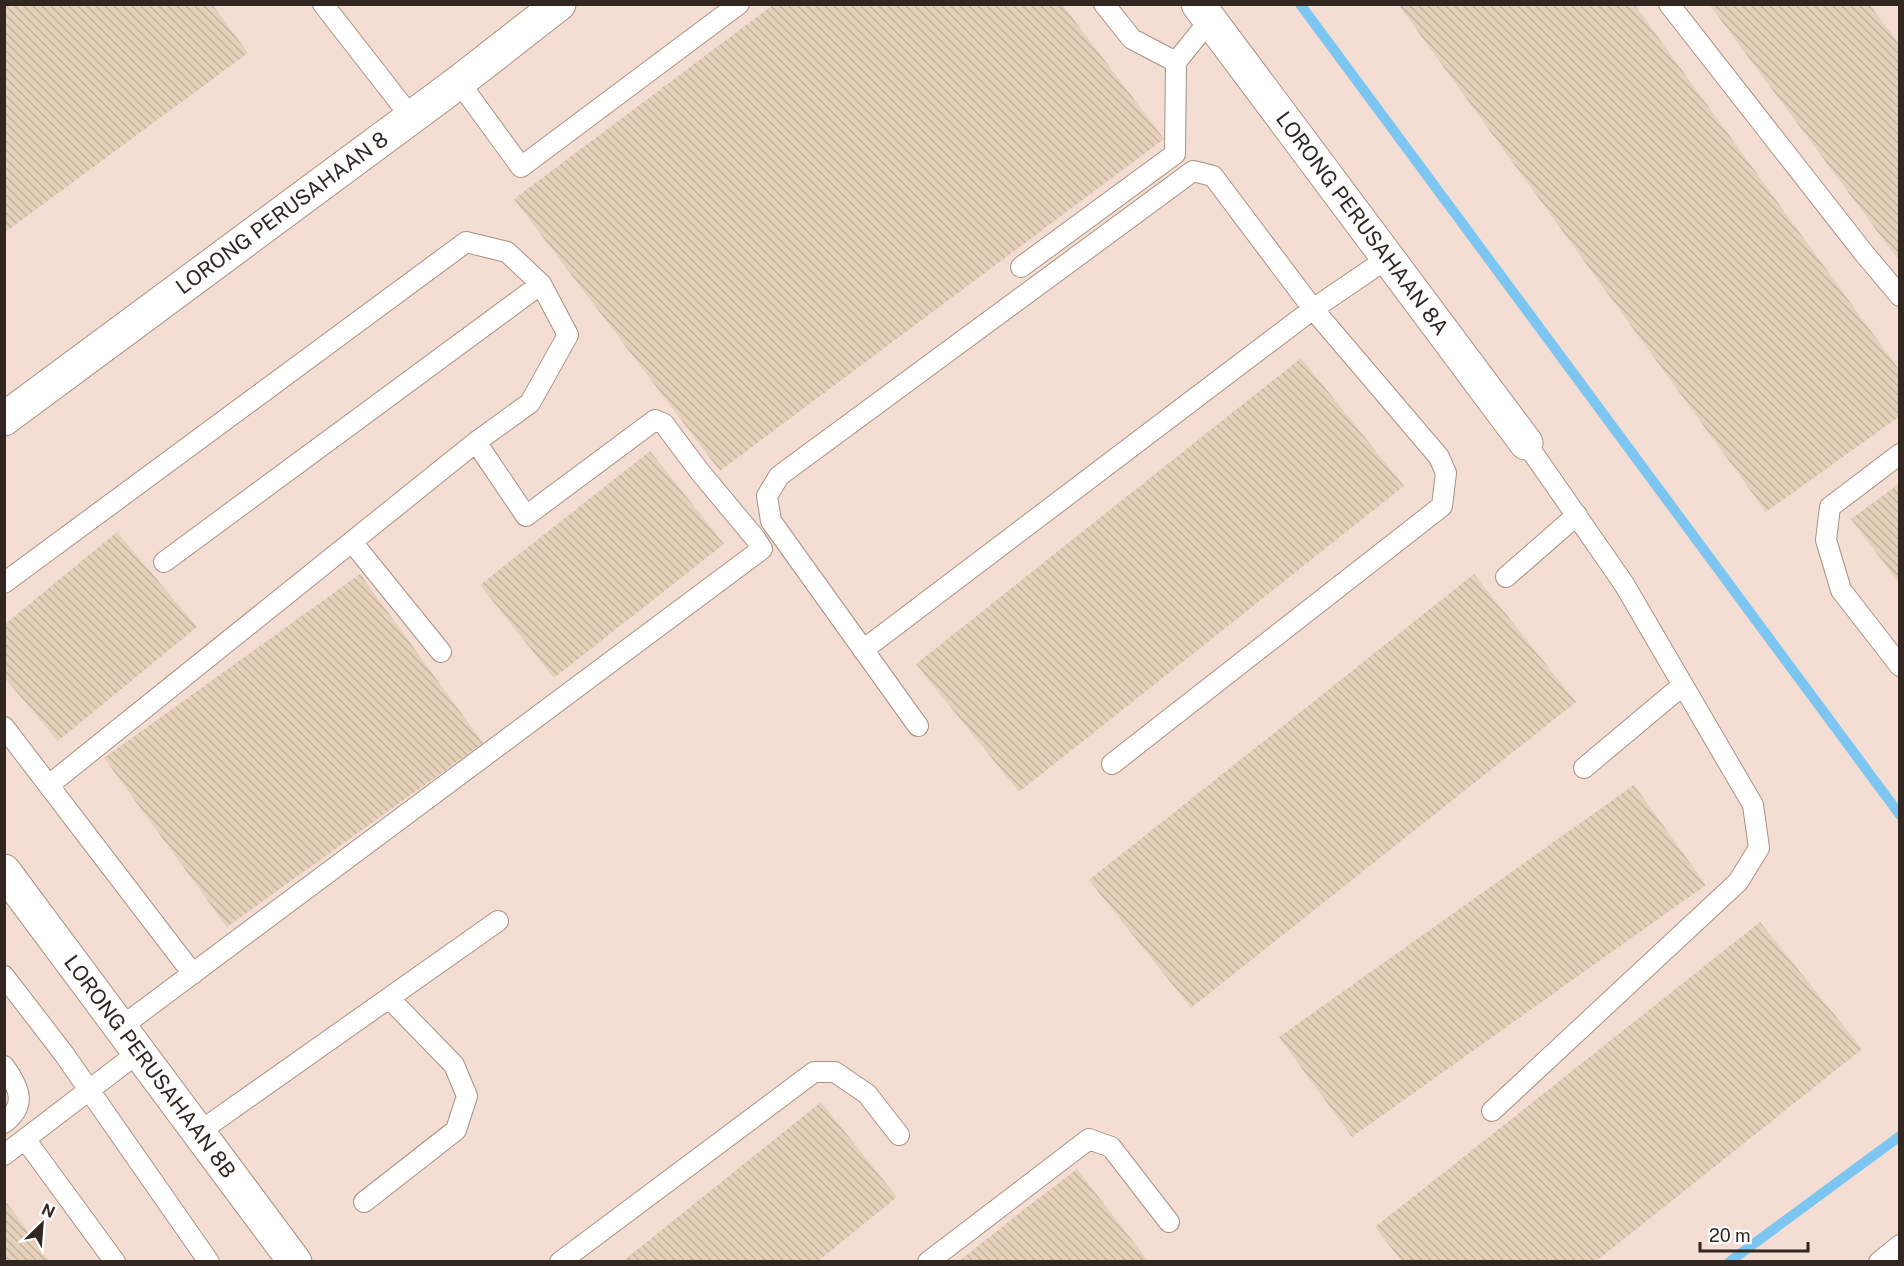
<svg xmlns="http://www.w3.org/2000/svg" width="1904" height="1266" font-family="'Public Sans',sans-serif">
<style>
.built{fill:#f4ded3}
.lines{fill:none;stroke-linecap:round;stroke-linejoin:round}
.stream{stroke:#7dc6f1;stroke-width:10}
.building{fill:url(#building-back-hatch)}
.lane-casing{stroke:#aa9181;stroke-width:22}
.street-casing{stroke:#aa9181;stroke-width:35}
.lane{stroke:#fff;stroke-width:20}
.street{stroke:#fff;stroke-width:33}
.labels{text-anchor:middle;stroke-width:6;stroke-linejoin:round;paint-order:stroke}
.street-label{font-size:21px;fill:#312620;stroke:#fff}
</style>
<defs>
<pattern id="building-back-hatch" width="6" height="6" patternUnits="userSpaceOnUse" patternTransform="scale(1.5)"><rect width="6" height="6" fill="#e5d1ba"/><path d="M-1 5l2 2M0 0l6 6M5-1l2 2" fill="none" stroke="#c5b3a0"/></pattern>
</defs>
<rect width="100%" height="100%" fill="#ffeee4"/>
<path class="built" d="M5,5H1899V1261L5,1262Z"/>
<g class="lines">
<path class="stream" d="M1300,4L1900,815
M1729,1262L1900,1136"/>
</g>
<path class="building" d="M4,4H212L248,53L4,233Z
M774,4H1062L1164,139L720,471L514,199Z
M1398,4H1634L1900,371V416L1766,512Z
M1709,4H1869L1900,45V262Z
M1301,358L1404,486L1019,792L916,664Z
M650,451L724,544L554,678L480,585Z
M1900,483V584L1851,519Z
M117,532L197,627L58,741L4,677V625Z
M360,574L483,743L227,927L104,758Z
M1474,574L1576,702L1191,1008L1089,880Z
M1634,785L1706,885L1352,1137L1279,1037Z
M1760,922L1862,1049L1595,1262H1402L1375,1227Z
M821,1102L897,1197L817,1262H622Z
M1077,1169L1149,1262H958L1027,1207Z
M7,1203L50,1262H4V1205Z"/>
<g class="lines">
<defs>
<path id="lane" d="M323,4L411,117
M1104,4L1132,39L1176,62
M1669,4L1863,252L1900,296
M459,82L521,167L739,4
M1021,267L1175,154L1176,62L1210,20
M1900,454L1830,507L1826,540L1841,590L1900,666
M352,542L441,652
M164,562L541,284
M1506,577L1577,515
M4,583L466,242L507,252L541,284L568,335L530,403L476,442L526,516L655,420L664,424L700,472L755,538L762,549L121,1027
M863,650L1313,309L1439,457L1446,473L1442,506L1112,764
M918,726L771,521L767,496L779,476L1193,171L1213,176L1313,309L1388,258
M4,727L193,974
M1584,768L1683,685
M49,785L476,442
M4,976L64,1054L209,1262
M4,1066C19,1087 28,1105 4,1123
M1492,1111L1738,882L1759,848L1753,805L1624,584L1526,443
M199,1132L498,921
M25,1139L115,1262
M4,1155L139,1052
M364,1202L456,1130L467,1096L454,1065L389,998
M560,1262L814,1072H835L867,1094L899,1135
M928,1262L1089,1139L1111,1147L1169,1222
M1879,1262L1900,1245"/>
<g id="street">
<path id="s1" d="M1198,4L1526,443"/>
<path id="s2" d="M4,419L459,82L559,4"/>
<path id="s3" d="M4,871L295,1262"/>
</g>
</defs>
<use href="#lane" class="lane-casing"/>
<use href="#street" class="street-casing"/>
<use href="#lane" class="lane"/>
<use href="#street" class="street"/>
</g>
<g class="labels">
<g class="street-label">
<text dy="7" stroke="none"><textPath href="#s2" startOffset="346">LORONG PERUSAHAAN 8</textPath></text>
<text dy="7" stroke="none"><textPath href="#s1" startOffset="274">LORONG PERUSAHAAN 8A</textPath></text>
<text dy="7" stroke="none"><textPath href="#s3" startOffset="244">LORONG PERUSAHAAN 8B</textPath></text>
</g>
</g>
<rect width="1904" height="1266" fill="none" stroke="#312620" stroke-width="12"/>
<g transform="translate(42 1224) rotate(25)" stroke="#ffffff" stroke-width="4.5" paint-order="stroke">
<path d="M0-4.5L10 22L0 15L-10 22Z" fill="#312620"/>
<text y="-9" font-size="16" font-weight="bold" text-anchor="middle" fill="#312620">N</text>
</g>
<path d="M1700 1242v9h108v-9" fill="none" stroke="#312620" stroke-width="3"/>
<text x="1709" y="1242" font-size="18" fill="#312620" stroke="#ffffff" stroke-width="4.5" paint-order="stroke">20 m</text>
</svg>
